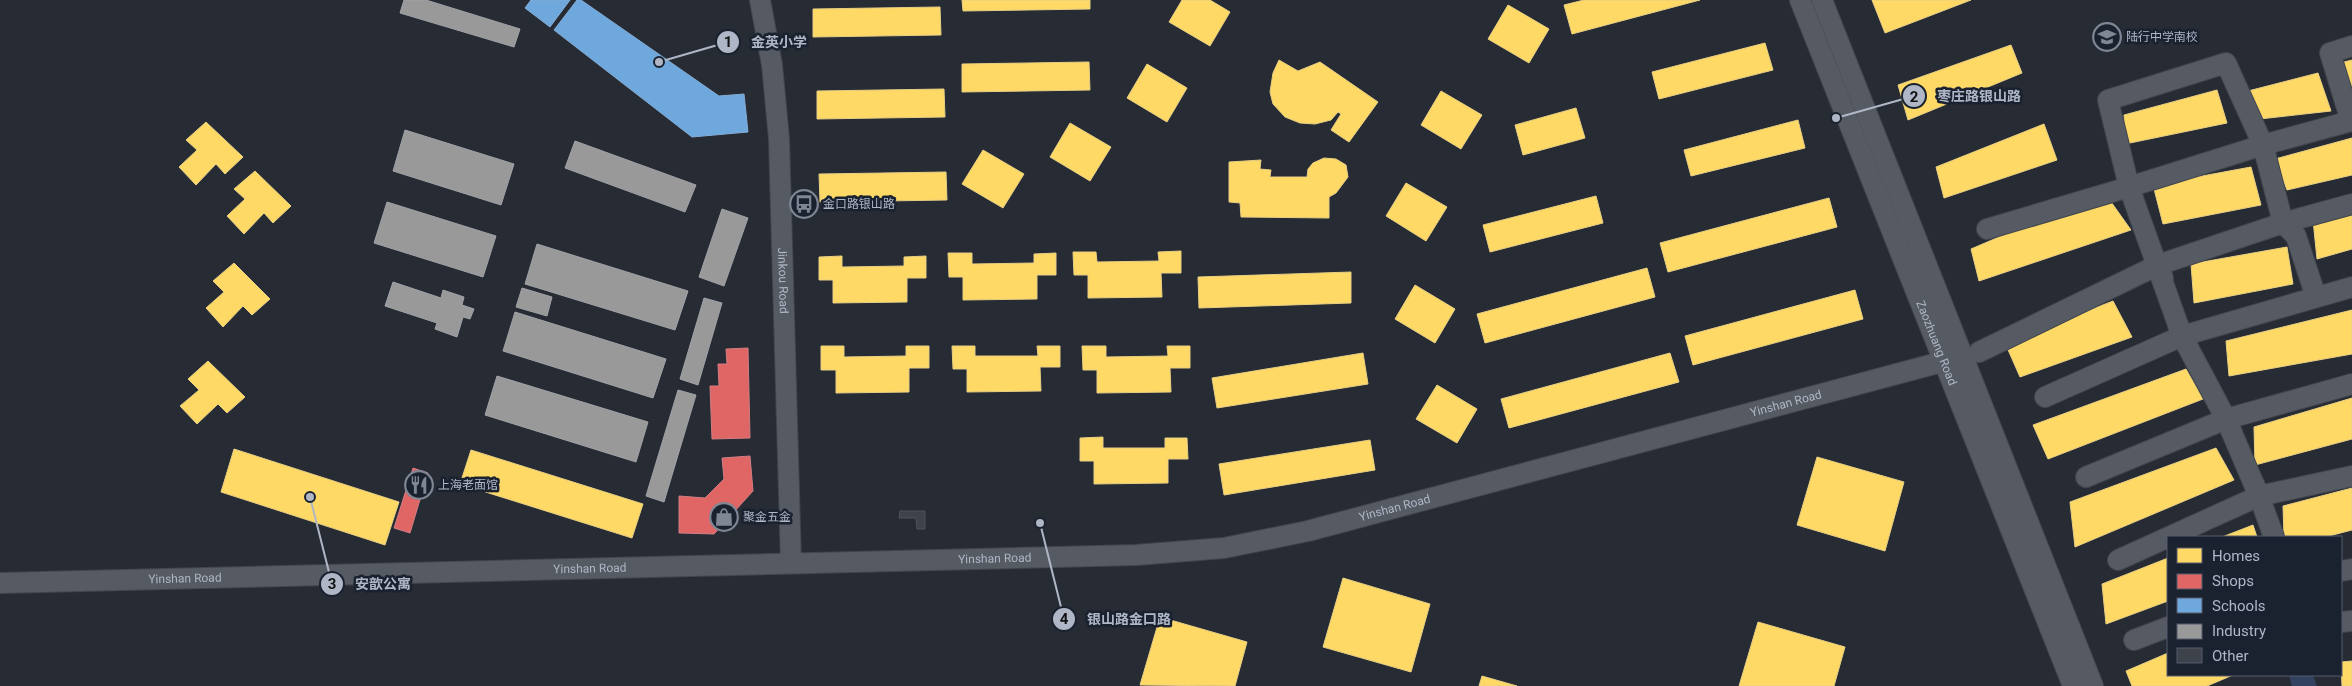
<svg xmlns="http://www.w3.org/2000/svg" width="2352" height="686" font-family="Roboto,'Noto Sans SC',sans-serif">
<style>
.water{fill:#33425e}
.homes{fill:#ffd966;stroke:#e7cf83}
.shops{fill:#e06666;stroke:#d17e83}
.schools{fill:#6fa8dc;stroke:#82acd6}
.industry{fill:#999;stroke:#a0a2a7}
.building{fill:#3e424b;stroke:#4e535c}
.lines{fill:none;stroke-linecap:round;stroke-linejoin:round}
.minor-casing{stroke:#42464d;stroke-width:22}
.minor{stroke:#565a62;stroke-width:20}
.labels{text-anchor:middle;stroke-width:5;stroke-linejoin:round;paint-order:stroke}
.poi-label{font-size:12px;fill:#afb7c7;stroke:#1a212f;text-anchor:start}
.street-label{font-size:12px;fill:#afb7c7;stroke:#1a212f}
.leader{fill:none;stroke:#afb7c7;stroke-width:2}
.callout-dot{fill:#afb7c7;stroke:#1a212f;stroke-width:2}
.mark-label{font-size:15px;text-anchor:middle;font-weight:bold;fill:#111}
.callout-label{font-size:14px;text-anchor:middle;font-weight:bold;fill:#afb7c7;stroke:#1a212f;stroke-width:5;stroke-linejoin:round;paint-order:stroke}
</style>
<rect width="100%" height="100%" fill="#272b34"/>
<path class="water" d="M2289,675H2313L2317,686H2292Z"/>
<path class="homes" d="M962,0H1090V9L963,11Z
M1182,0H1210L1230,12L1210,46L1169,22Z
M1584,0H1700L1572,34L1564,5Z
M1872,0H1971L1885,33Z
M1508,5L1549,29L1529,63L1488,39Z
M940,7L941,35L813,37V9Z
M1765,43L1773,70L1659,99L1652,72Z
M2011,45L2022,73L1908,120L1898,85Z
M1279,60L1298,71L1320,62L1378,102L1349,142L1331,130L1341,114L1338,112L1331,120L1315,124L1300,123L1285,117L1273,104L1270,92L1273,73Z
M2352,60V92H2350L2344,62Z
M1089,62L1090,90L962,92V64Z
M1147,64L1187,88L1167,122L1127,98Z
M2318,73L2331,111L2251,120L2248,91Z
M944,89L945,117L817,119V91Z
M2217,90L2227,123L2125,144L2124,115Z
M1441,91L1482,115L1461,149L1421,125Z
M1576,108L1585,138L1523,155L1515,125Z
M1798,120L1805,148L1691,176L1684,150Z
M206,122L243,157L225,174L216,164L196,185L179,167L197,150L186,140Z
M1070,123L1111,147L1090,181L1050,157Z
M2044,124L2057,160L1944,198L1936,167Z
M2352,138V175L2287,190L2275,159Z
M983,150L1024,174L1003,208L962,184Z
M1324,158L1336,159L1346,165L1348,177L1336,193L1329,197V218L1241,217L1240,203L1229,202V162L1261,160L1260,169L1271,170L1270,177H1307L1308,169L1313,163Z
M2251,167L2261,205L2163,224L2153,185Z
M255,171L291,206L273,223L264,213L244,234L227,216L245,199L234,189Z
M946,172L947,200L820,202L819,174Z
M1406,183L1447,207L1426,241L1386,216Z
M2104,192L2131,230L1979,281L1971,249Z
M1596,196L1603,223L1490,252L1483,225Z
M1829,198L1837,227L1668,272L1660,243Z
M2352,212V249L2317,259L2313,220Z
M2287,247L2293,284L2194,303L2191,264Z
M1181,251V273H1161L1162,297L1088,298V275H1074L1073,252H1096L1097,262L1159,261L1158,252Z
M948,253H972V264L1034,263V254L1056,253V275H1037V299L963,300V277H949Z
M842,256V267L904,266V257L926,256V278H907V302L833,303V280H819V257Z
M234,263L270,299L252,315L243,306L223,327L206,308L224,292L213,281Z
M1647,268L1655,297L1485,343L1477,314Z
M1351,272V303L1199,308L1198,277Z
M1415,285L1455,309L1435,343L1395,319Z
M1855,290L1863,319L1693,365L1685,336Z
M2113,301L2132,337L2020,377L2005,343Z
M2352,310V354L2229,376L2226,341Z
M821,346H844V357L906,356V346H929V368H909V392L836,393V370H821Z
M952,346H975V356H1038L1037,346H1060V367H1040L1041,391L967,392V369H953Z
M1082,346H1106V357L1168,356L1167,346H1190V368H1170L1171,392L1097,393V370H1083Z
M1363,353L1368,384L1217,408L1212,378Z
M1670,353L1679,382L1509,428L1501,399Z
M208,361L245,397L227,413L218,404L197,424L180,406L199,390L188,379Z
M2186,369L2203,399L2048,459L2033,425Z
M1437,385L1477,409L1457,443L1416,419Z
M2352,398V439L2255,465L2254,427Z
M1103,437V448H1165V438H1187L1188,459H1168V483L1094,484V461H1080V438Z
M1370,440L1375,470L1224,495L1219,464Z
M2216,448L2234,480L2075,547L2070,502Z
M234,449L399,502L385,545L221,492Z
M471,450L643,504L632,538L460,484Z
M1817,457L1904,482L1885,551L1797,525Z
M2352,488V530L2325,537H2284L2283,506Z
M2253,525L2257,537H2222Z
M2168,558V601L2106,624L2102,584Z
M1343,578L1430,604L1411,672L1323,647Z
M1160,617L1247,642L1235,686L1140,685Z
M1758,622L1845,647L1834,686H1739Z
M2168,653V675H2233L2207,686H2132L2126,671Z
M2352,661V686H2342L2341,662Z
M1482,676L1517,686H1479Z"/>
<path class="shops" d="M748,348L750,438L712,439L710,386H719L718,364H727L726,349Z
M750,456L753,491L714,534L679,533V496L705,498L724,479L722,458Z
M413,468L428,473L410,533L394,528Z"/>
<path class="schools" d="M531,0H570L550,27L525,8Z
M577,0H581L719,96L744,94L748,132L692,137L554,30Z"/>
<path class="industry" d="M404,0H426L520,29L514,47L400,13Z
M405,130L514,164L501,205L393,171Z
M575,141L696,185L685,212L565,168Z
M387,202L496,236L483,277L374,243Z
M722,209L748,218L724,286L699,277Z
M537,244L688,291L675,330L525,284Z
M393,282L441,298L443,290L464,297L462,305L474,309L470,319L463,317L457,337L435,329L437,323L385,306Z
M522,288L552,297L547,316L516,307Z
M704,298L722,303L698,385L680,379Z
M515,312L666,359L653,398L503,351Z
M497,376L648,422L636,462L485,415Z
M678,390L696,395L664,502L646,496Z"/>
<path class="building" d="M900,511H925V529H917L916,518H899Z"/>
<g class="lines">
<defs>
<g id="minor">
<path id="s1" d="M760,0L772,65L779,139L791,563"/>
<path id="s2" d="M1800,0L2073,686"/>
<path d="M1822,0L2093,686"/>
<path d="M2352,46L2330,53L2351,121L2263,145L2226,63L2108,100L2129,187L2263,145L2283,223L2352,204"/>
<path d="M1987,229L2129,187L2182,336L2352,287"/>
<path d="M2158,265L2283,223L2296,236L2316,297"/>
<path d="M1979,352L2158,265L2163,278"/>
<path d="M2045,397L2182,336L2178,325"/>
<path d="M2231,430L2226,419L2352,384"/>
<path d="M2086,477L2226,419"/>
<path d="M2254,484L2259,496L2352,476"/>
<path d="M2259,496L2274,537"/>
<path d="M2118,560L2259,496L2226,419L2182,336"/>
<path d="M2341,571L2352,569"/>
<path id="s3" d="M0,583L1136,555L1224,548L1308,531L1964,356"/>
<path d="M2341,622L2352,621"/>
<path d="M2134,640L2168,627"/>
</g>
</defs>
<use href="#minor" class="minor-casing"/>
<use href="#minor" class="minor"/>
</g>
<defs>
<symbol id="school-ring" viewBox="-11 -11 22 22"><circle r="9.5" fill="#1a212f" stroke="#7f8694" stroke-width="1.5"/><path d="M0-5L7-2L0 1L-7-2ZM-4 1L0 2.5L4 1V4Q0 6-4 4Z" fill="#7f8694"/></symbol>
<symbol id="bus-ring" viewBox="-11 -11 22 22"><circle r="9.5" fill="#1a212f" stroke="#7f8694" stroke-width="1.5"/><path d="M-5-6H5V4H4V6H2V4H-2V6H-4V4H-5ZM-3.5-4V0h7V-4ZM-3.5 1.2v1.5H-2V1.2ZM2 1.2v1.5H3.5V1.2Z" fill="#7f8694"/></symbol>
<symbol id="restaurant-ring" viewBox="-11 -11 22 22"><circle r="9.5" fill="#1a212f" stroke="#7f8694" stroke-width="1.5"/><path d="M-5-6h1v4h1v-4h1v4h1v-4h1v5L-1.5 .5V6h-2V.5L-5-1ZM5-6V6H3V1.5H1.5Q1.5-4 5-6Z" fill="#7f8694"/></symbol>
<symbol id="shop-ring" viewBox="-11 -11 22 22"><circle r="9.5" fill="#1a212f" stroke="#7f8694" stroke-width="1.5"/><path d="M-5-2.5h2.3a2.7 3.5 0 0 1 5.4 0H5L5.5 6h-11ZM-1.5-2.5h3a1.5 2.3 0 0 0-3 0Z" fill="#7f8694"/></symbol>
</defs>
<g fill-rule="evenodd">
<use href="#school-ring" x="2091" y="21" width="32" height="32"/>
<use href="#bus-ring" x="788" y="188" width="32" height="32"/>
<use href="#restaurant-ring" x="403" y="469" width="32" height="32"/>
<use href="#shop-ring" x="708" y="501" width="32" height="32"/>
</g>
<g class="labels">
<g class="poi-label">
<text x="2126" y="41">陆行中学南校</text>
<text x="823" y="208">金口路银山路</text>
<text x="438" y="489">上海老面馆</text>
<text x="743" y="521">聚金五金</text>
</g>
<g class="street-label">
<text dy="4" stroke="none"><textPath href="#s1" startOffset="282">Jinkou Road</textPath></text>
<text dy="4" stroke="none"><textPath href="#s2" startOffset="369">Zaozhuang Road</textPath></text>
<text dy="4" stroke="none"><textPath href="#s3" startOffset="1805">Yinshan Road</textPath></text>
<text dy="4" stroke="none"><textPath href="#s3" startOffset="1400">Yinshan Road</textPath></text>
<text dy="4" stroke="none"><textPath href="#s3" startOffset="995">Yinshan Road</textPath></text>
<text dy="4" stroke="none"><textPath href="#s3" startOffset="590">Yinshan Road</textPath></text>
<text dy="4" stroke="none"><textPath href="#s3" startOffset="185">Yinshan Road</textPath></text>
</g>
</g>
<path class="leader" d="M659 62L728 42M1836 118L1914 96M310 497L332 584M1040 523L1064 619"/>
<g class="callout-dot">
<circle cx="659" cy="62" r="5"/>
<circle cx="1836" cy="118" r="5"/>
<circle cx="310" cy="497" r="5"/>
<circle cx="1040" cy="523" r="5"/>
<circle cx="728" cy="42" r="12"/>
<circle cx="1914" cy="96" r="12"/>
<circle cx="332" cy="584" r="12"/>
<circle cx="1064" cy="619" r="12"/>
</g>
<g class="mark-label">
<text x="728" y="47">1</text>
<text x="1914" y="102">2</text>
<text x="332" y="589">3</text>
<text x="1064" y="624">4</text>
</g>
<g class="callout-label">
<text x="779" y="47">金英小学</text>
<text x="1979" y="101">枣庄路银山路</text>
<text x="383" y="589">安歆公寓</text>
<text x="1129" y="624">银山路金口路</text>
</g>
<rect x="2167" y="536" width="175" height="140" fill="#1a212f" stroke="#565d6c"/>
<rect x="2177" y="548" width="25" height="15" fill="#ffd966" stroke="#565d6c"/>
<text x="2212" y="561" font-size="15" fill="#afb7c7">Homes</text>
<rect x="2177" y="574" width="25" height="15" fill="#e06666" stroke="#565d6c"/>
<text x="2212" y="586" font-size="15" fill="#afb7c7">Shops</text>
<rect x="2177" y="598" width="25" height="15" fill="#6fa8dc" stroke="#565d6c"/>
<text x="2212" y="611" font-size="15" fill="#afb7c7">Schools</text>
<rect x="2177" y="624" width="25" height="15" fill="#999999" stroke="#565d6c"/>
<text x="2212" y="636" font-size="15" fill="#afb7c7">Industry</text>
<rect x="2177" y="648" width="25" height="15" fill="#3e424b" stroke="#565d6c"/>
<text x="2212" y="661" font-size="15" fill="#afb7c7">Other</text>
</svg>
